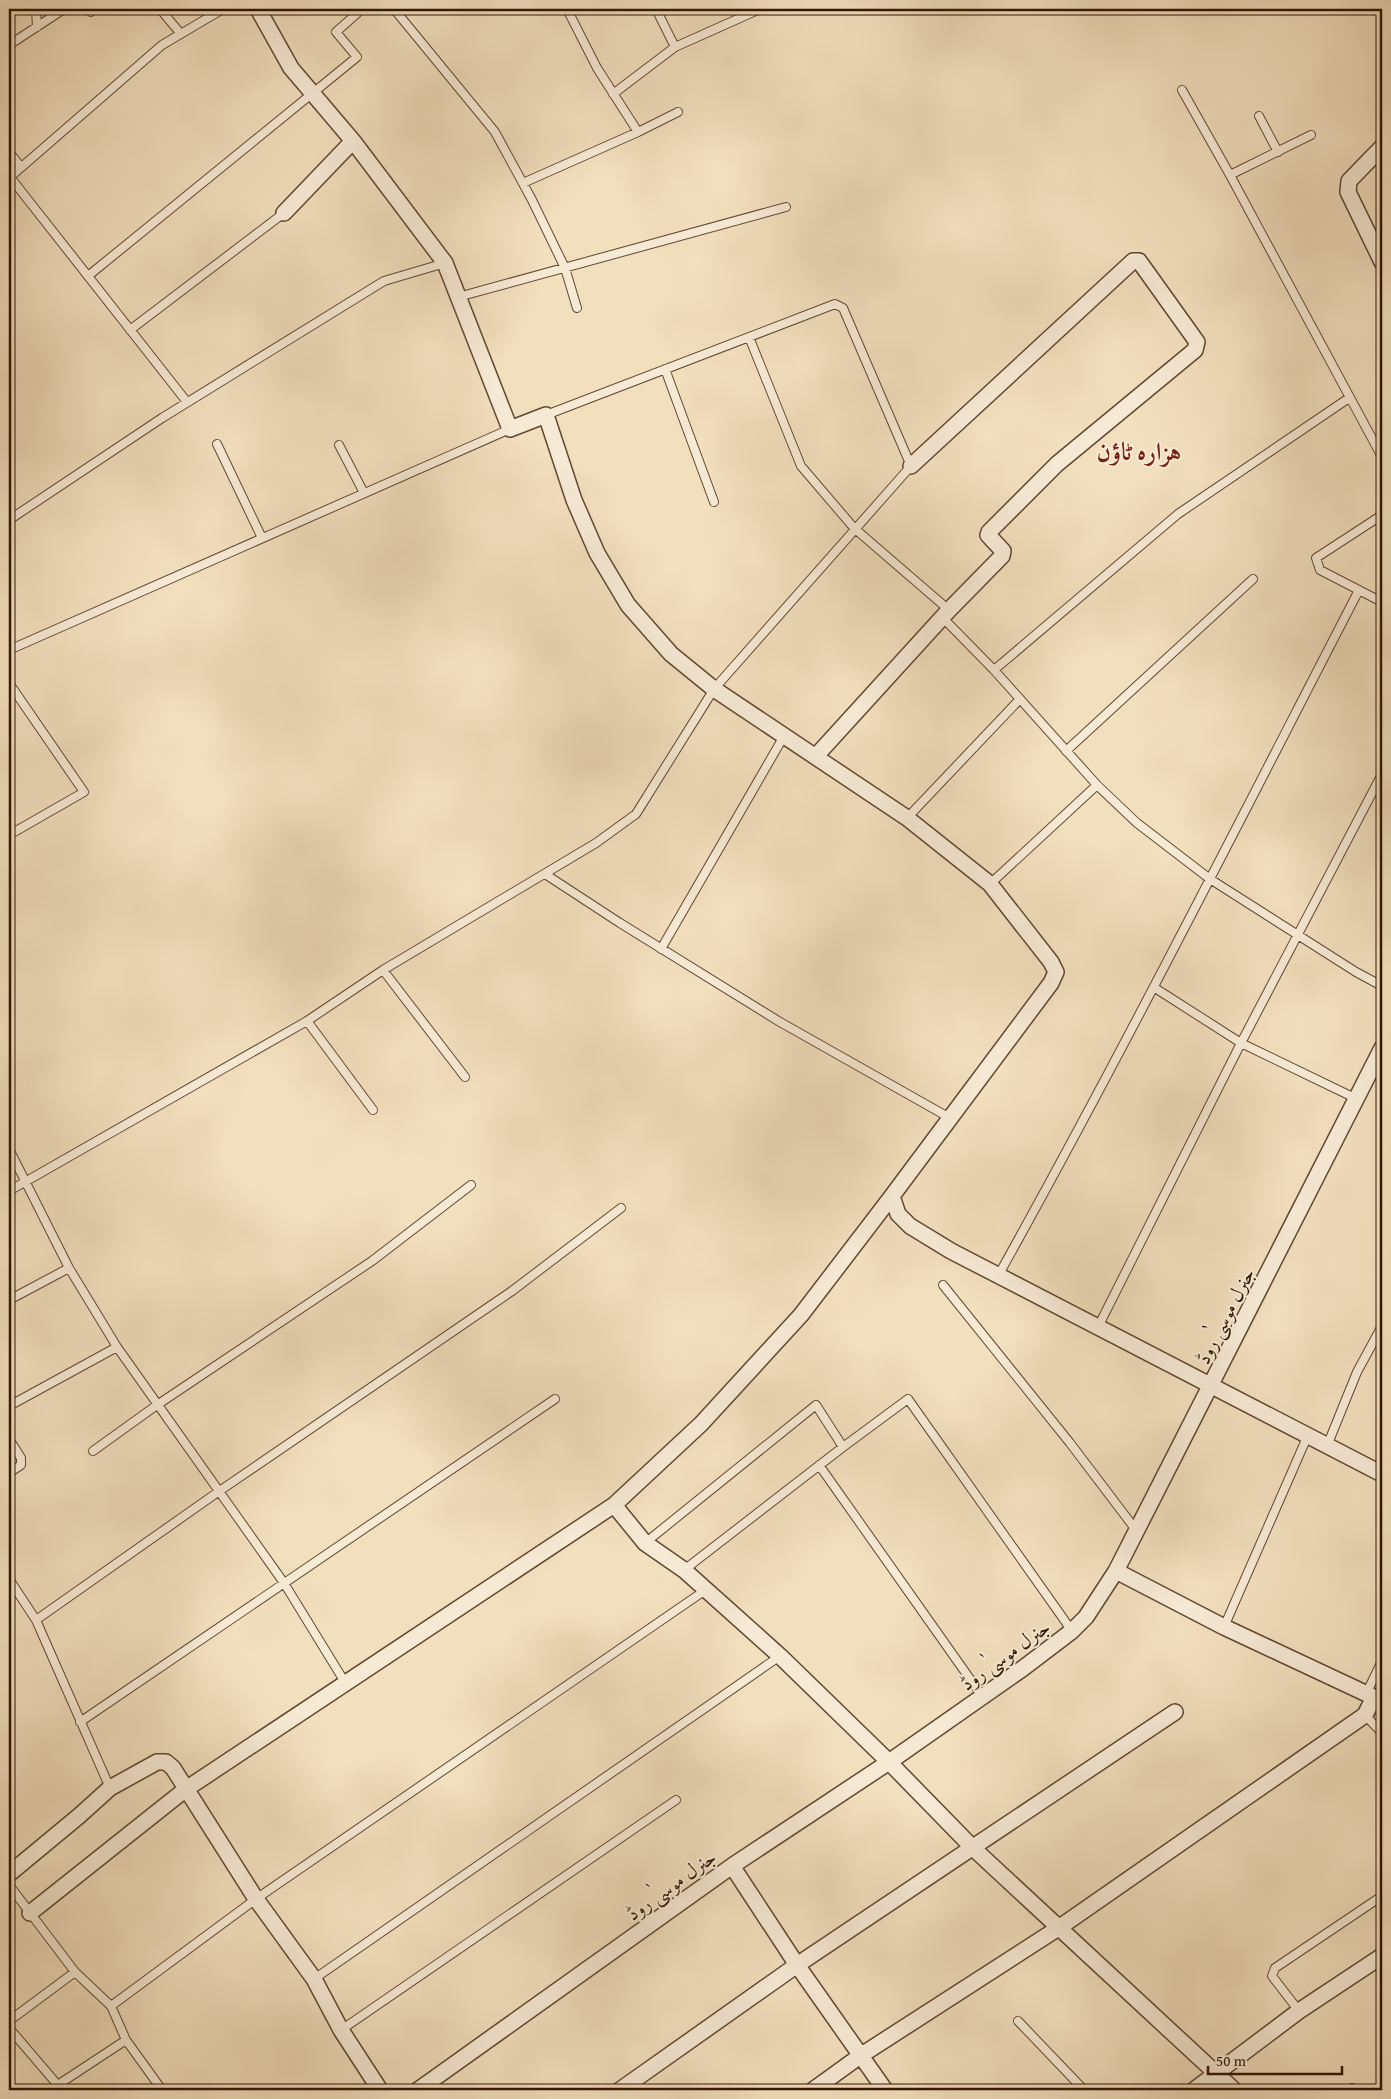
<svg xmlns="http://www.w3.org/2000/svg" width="1391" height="2099" font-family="'Gentium Book Plus',Amiri,serif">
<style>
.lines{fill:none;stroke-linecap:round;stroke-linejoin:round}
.service-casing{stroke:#604830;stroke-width:10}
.minor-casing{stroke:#604830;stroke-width:18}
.service{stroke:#f7ead5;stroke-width:8}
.minor{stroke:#f7ead5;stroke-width:15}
.labels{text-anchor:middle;stroke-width:4;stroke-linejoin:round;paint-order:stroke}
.street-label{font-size:20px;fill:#301600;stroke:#f7ead5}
.district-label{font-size:25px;font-weight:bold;fill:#7a1f14;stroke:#f7ead5}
</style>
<rect width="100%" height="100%" fill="#f2dfbe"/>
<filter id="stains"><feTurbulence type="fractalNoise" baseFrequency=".004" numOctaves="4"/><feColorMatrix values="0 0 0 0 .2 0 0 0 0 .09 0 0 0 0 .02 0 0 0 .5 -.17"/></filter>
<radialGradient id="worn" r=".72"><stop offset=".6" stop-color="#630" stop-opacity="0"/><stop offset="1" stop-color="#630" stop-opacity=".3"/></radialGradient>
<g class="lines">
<defs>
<path id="service" d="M36,9L37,27
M87,9L91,12
M160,9L181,34
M394,9L495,132L532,200L565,268L577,308
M567,9L597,68L638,132
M656,9L675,47
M9,45L64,9
M1182,90L1230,175L1382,457
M613,94L675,47L760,9
M1259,116L1278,152
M9,152L21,167
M1230,175L1311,135
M10,177L187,402
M9,178L162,45L223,9
M523,183L638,132L678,112
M88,276L357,57L336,32L362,9
M458,297L786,207
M130,330L284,213
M749,337L801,466L854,528L949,610
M665,369L714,502
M217,444L262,538
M339,445L364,493
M1382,515L1316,558L1320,570L1382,602
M9,520L162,418L384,281L445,263
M942,617L994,670L1097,785L1137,823L1210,879L1356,972L1382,986
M9,650L510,429
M994,670L1178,514L1349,398
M9,683L84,792L9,835
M1066,751L1253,579
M907,818L1020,699
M545,874L620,923L780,1022L950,1118
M990,884L1097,785
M661,949L784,736
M383,970L465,1077
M1155,988L1241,1043L1357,1099
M307,1021L373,1110
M9,1149L69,1268L117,1347L284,1583L346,1684
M9,1191L307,1021L383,970L596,843L636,814L714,689L911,466L843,308L835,304L546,415
M998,1276C1124,1050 1240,820 1359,590
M943,1285L1070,1443L1136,1530
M9,1300L69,1268
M1098,1327L1241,1043L1382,774
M9,1406L117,1347
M9,1439L21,1458V1465L9,1473
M1327,1446L1357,1372L1382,1326
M93,1451L157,1405L372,1261L471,1185
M819,1465L982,1696
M645,1543L816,1405L843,1447
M684,1570L843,1447L908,1399L1072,1631
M9,1579L36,1620L110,1788
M36,1620L218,1492L512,1291L621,1208
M1224,1627L1308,1435
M1366,1694L1382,1661
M1365,1715L1382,1733
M80,1722L555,1399
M9,1885L75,1972L111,2006L126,2040L162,2090
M314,1979L780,1656
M111,2006L256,1899L707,1589
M1299,2011L1272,1976L1275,1968L1382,1896
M9,2021L75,1972
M1018,2021L1084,2090
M9,2028L62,2090
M341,2030L676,1800
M50,2090L126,2040
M1350,2090L1352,2088"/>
<path id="minor" d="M258,9L291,68L353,141L445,263L510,429L546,415L574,500L597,553L628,605L671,654L714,689L907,818L990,884L1051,962L1056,972L1051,983L892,1196L898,1214L910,1226L951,1251L1382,1474
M1382,147L1349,181L1348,192L1382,262
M284,213L353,141
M816,756L949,610L1002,556L1003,551L988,535L989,532L1057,464L1195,350L1197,342L1139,261H1133L911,466
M614,1505L645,1543L684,1570L780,1656L889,1762L973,1848L1234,2090
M1116,1571L1224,1627L1382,1701
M732,1866L797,1965L885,2090
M9,1874L79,1816L110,1788L157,1762H166L173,1768L256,1899L314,1979L341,2030L380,2090
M30,1913L186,1789L614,1505L701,1424L801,1315L892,1196
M418,2090L732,1866L889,1762L1022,1669L1072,1631L1086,1617L1116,1571L1382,1048
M620,2090L797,1965L1175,1712
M813,2090L860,2056L1060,1927L1365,1715L1374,1697
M1194,2090L1299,2011L1382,1956"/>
</defs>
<use href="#service" class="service-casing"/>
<use href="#minor" class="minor-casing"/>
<use href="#service" class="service"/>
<use href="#minor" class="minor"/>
</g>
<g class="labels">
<g class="street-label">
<text transform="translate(1225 1316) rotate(-63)" y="7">جنرل موسیٰ روڈ</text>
<text transform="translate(1005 1655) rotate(-36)" y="7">جنرل موسیٰ روڈ</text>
<text transform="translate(671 1885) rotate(-36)" y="7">جنرل موسیٰ روڈ</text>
</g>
<g class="district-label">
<text x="1139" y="460">ہزارہ ٹاؤن</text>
</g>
</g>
<rect width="1391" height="2099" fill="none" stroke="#f2dfbe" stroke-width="30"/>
<rect x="10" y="10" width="1371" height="2079" fill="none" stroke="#301600" stroke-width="2.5"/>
<rect x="15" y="15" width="1361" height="2069" fill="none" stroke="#301600"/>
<path d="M1208 2066v8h134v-8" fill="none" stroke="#301600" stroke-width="2.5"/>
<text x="1216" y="2066" font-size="15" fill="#301600" stroke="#f7ead5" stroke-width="4" paint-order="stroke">50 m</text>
<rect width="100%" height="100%" filter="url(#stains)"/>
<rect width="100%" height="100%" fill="url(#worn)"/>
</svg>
